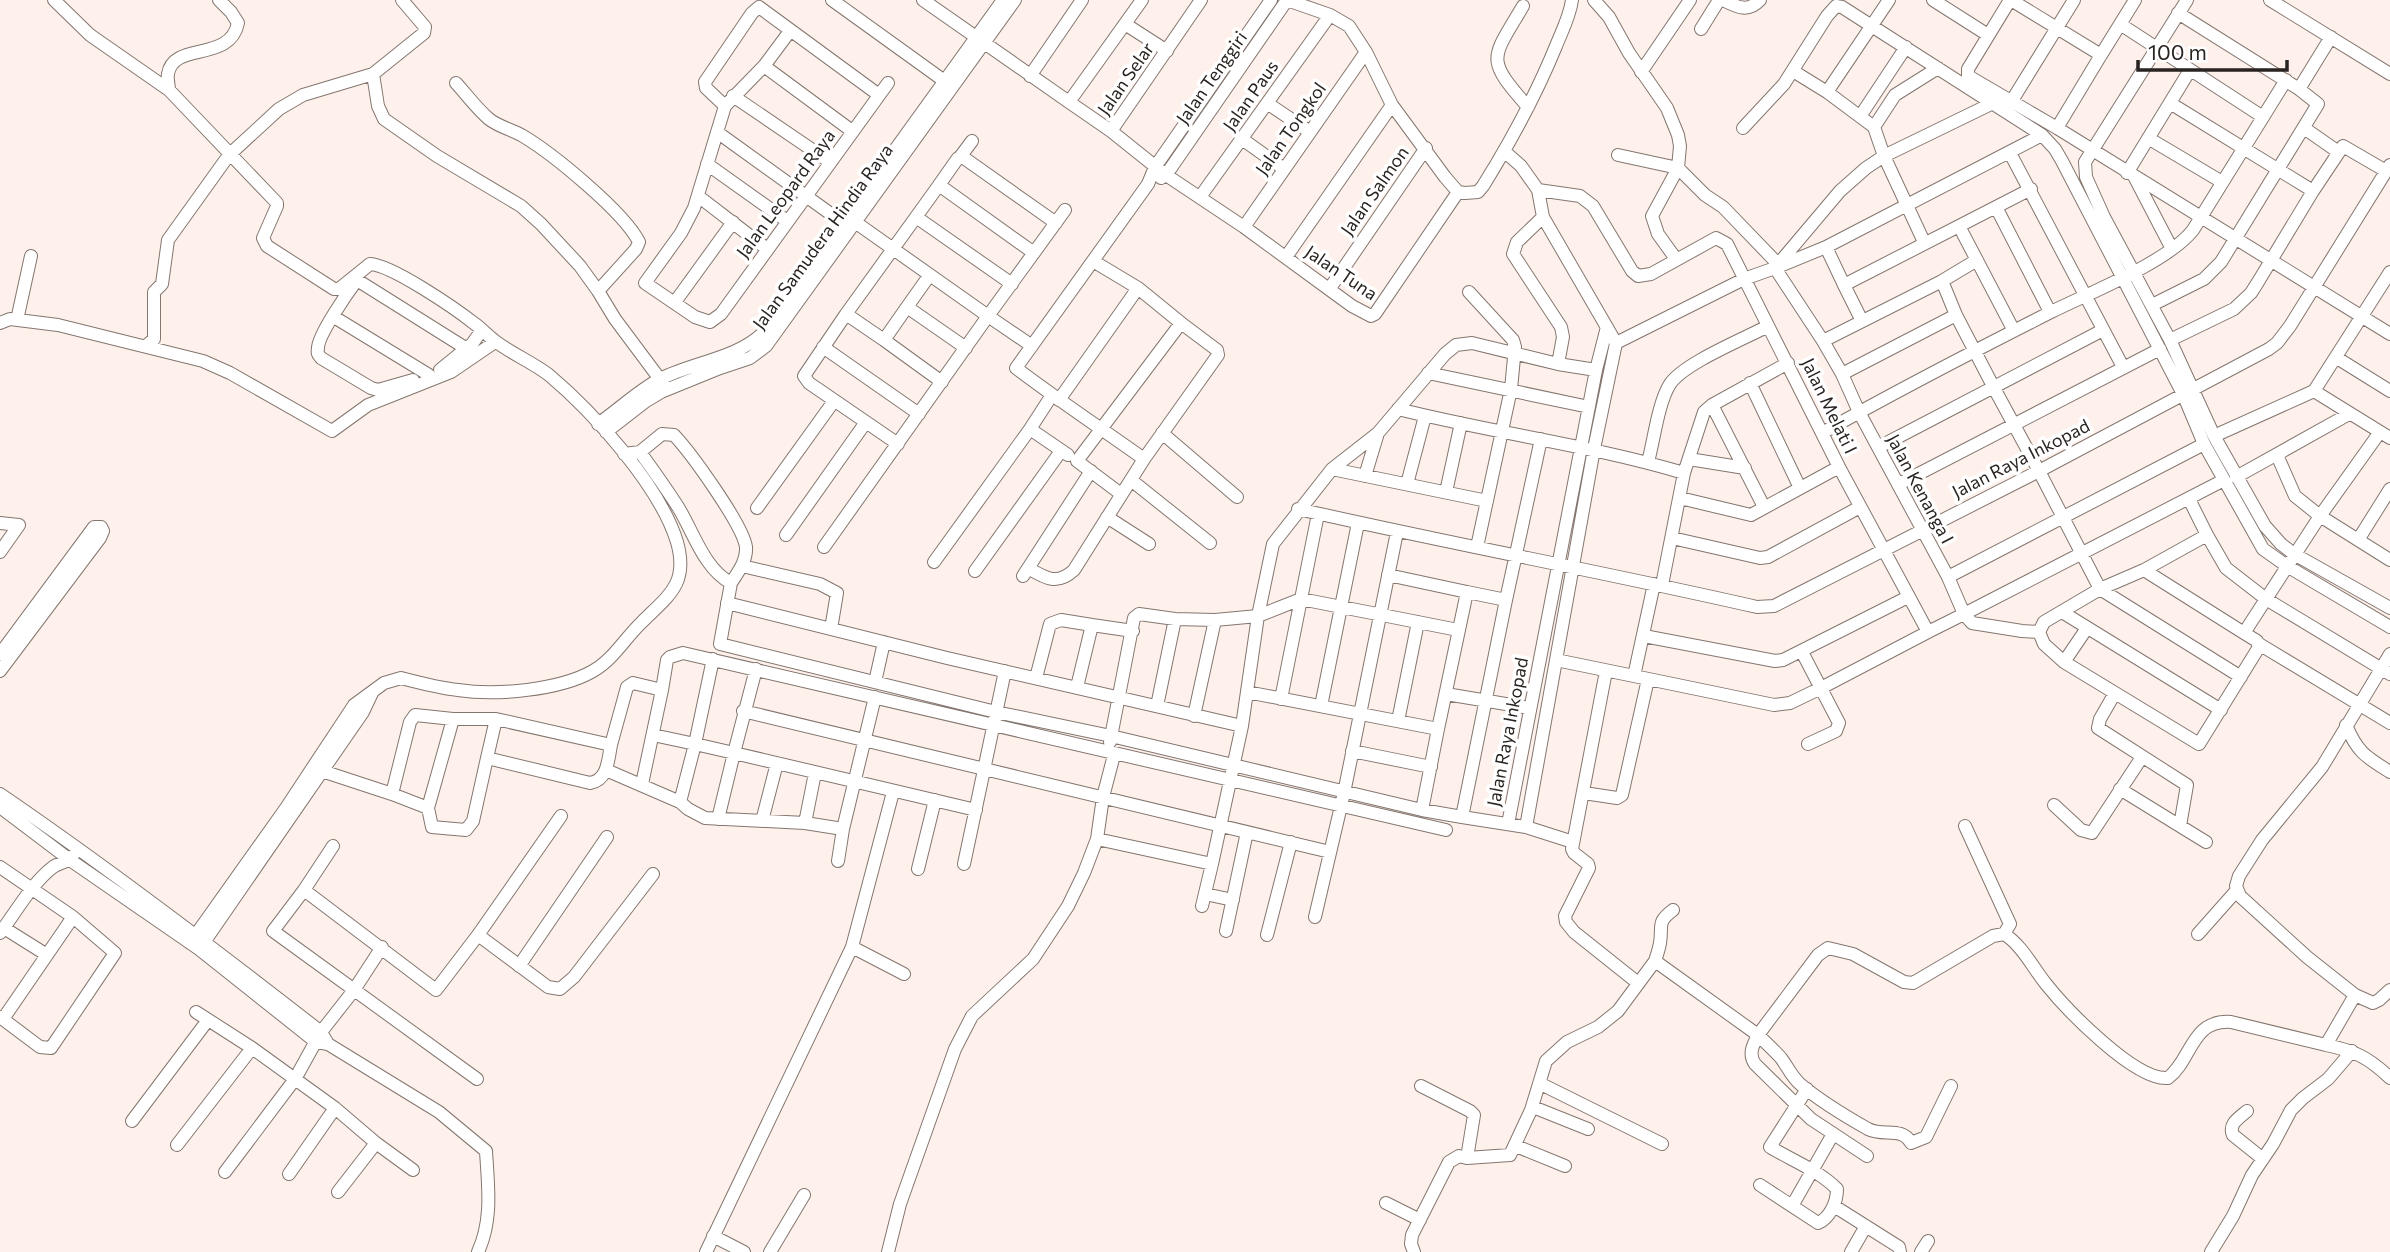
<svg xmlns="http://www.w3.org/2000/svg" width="2390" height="1252" font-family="Commissioner,sans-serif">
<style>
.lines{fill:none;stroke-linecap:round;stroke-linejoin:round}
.street-casing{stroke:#84766f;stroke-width:14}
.street{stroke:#fff;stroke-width:12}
.labels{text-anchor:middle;stroke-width:7;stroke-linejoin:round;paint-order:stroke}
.street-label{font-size:18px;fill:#292321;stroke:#fff}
</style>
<rect width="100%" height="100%" fill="#fef1eb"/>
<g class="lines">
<defs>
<path id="street" d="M54,0L90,35L169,90L277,203V206L263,238L267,246L334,289H339L370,264C392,265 456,309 475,324C482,329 488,336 495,341C512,354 532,362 549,375C593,412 660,486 677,542C689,584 668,596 642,622C625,638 613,660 593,671C560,690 496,696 458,690C439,688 420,683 401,678L384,683L354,705L286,808L190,943
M832,0L950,85
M923,0L1069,102L1142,0
M1201,0L1111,131L1166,175L1244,227L1352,306L1371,316L1375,314L1458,192
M1287,0L1330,15L1349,26L1366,52L1392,105L1445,177L1458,192L1465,193L1478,192L1483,186C1511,141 1536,95 1556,46C1562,31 1570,16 1572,0
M1594,0L1609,17L1629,53L1667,108L1678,135L1680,146L1678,168L1652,216L1658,234L1676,259
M1723,0C1737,7 1748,13 1760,0
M1933,0L1988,35
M2010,0L1968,69V76L2057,128L2390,334
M2011,0L2101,55L2135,0
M2187,0L2085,162L2086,177L2104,217L2170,340L2214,436L2265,526L2281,544L2294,554L2390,608
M2270,0L2390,74
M1523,6C1491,60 1485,58 1528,107
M1125,24L1167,51
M2120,24L2263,117
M1701,29L1719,0
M790,31L764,66L725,106L694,208L681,233L645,283L695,317L710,322L721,314L888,83
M764,66L852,131
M1793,71L1827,92L1874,127L1884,156L1924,242
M1641,72L1690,0
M373,74L378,106L384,119L437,156L521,206L541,224L580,266L598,291L615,319L665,386
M1030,76L1082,0
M456,83C467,95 477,109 489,119C499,127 513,130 523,136C553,154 624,212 639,242L636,249L598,291
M2299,89L2331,37
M169,90C169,85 167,79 168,74C173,41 230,63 238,23L231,12L219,0
M1827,92L1889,0
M733,96L830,162
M1069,102L1111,131
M1267,103L1310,132
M2170,103L2313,191L2343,146L2386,171
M725,106L706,88L705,82L752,13L759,7L879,95
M2008,107L2074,0
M1861,115L1906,47
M1874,127L1895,95L1938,68
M1743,128L1784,84L1827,16L1836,6L1842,7L2042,135L2055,149L2062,161L2183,394L2204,444L2263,549L2287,566L2390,627
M2057,128L2101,55
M2304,128L2337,151
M717,132L842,222
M2042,135L1826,247L1775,268L1823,341L1842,374L1859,412L1948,577L1964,614L2224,480
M2148,138L2222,182
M1242,139L1284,169
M1504,151L1521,166L1538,190L1543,217L1616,343L1594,449L1526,827
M2010,153L2123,367
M1618,155L1678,168L1705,195L1723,207L1777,263
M960,157L972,141
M707,164L787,221
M2127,173L2190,70
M1161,178L1166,175L1287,0
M2135,178L2172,249
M939,185L916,217L1012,284
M1538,190L1580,196L1593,206L1632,271L1638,276L1651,274L1716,238L1727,244L1839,467L1928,632L1821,688L1790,703L1774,705L1634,676
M698,196L767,249
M1200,197L1330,15
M1996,207L2050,312
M1959,226L2031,189
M1244,227L1366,52
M1826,247L1844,285L1959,226L2014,331
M1034,253L939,185L958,158H964L1056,223
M1286,257L1392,105
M1093,261L1138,288L1181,323
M2390,272L2314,391L2390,438
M929,276L907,307L966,348
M1942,281L1956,315L1994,388L2039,471L2100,589L2241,677
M1844,285L1862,321
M1330,288L1426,148
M1469,292L1513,340L1515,347L1511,389L1477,547
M675,302L733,222
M2152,305L2204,279L2221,262L2318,104L2299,89L2178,13
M907,307L884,340L942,382
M846,314L884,340
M334,317L429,375
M17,320L31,256
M0,323L10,319L58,325L203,361L230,373L332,431L368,405L451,372L495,342
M2170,340L2234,309L2251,293L2258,282L2313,191
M1823,341L1942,281L1977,260
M1616,343L1744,279L1775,268L1840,191L1866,168L1884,156L1993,103
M147,345L154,339V292L162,284L168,240L229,155L279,109L303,95L373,74L424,33L425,27L402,0
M1032,346L988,316L1065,210
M823,347L919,414
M2337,358L2390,391
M1558,364L1596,370
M440,370L472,344L482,330
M1428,373L1589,407
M1842,374L1956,315
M413,380L378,390L371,388L321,358C318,354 317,354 318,348C318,335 348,292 357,280L467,349
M1750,383L1800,488
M1052,395L1030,429L1068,455
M1059,400L1138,288
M1712,405L1764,507
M1398,409C1493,433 1590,445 1684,473
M598,424C618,410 638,391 660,379C693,362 736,359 763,333L1003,0
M606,432L646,401L661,392L720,368L750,358L766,346L1015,0
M1824,432C1898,390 1974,351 2051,312C2089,293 2168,262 2193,230L2286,80
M2380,432L2320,516L2390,560
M1162,433L1237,497
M2214,436L2314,391
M898,444L809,383L804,376L846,314L916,217
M1879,447L2103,330
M624,454L640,452C653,470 666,488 678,507C693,531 704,569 731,583C738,572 747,561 746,547C743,525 691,453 674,435L662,434L640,452
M2277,455L2295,496L2320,516L2266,599L2226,568L2207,535L2144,570L2100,589L2044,622L2039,632L2044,644L2064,662L2199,744L2259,647L2257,641L2244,633L2266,599L2390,674
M1689,459L1745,468
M1648,462C1654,440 1658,403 1670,384C1684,363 1744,339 1768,326
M1332,469L1487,501
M1365,476L1378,433
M2236,477L2349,414
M1131,480L1210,543
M1407,484L1425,416
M1899,484L2160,349
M1446,492L1461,423
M1121,494L1077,461L1181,323L1217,350L1218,355L1144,459C1102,429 1058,400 1016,368L1148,184L1155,167L1271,0
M1680,498L1751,515L1839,467
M2189,499L2207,535
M757,508L834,401
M1298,509C1451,544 1604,572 1757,607L1774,606L2039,471L2269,349L2277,343L2290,326L2390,165
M1107,517L1149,544
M0,523L19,525L0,552
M786,535L866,422
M1672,538L1760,558L1768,557L1860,507
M2358,540L2390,489
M824,547L988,316L855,222
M934,562L1030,429
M742,566L820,584L837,593L831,629
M1028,568C1045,578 1057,586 1074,570L1144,459
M2144,570L2244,633
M975,571L1061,451
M1388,575L1467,592
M1023,576L1091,471
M1948,577L2204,444
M731,583L720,644L996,712L1111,736L1422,810L1462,817L1506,600L1541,439
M1662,585L1684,473L1704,412L1712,405L1788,363
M727,603L947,658L1242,726L1258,616L1273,544L1332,469L1378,433L1445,354L1456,345L1472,343L1558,364L1563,337L1561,327L1513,254L1517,242L1543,217
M2062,612L2221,710
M1928,632L1964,614L1972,623L2022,631L2039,632
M1644,636L1775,661L1783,660L1908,597
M2259,644L2390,723
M1802,652L1839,723L1836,731L1808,744
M0,654L94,527H101L103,531L100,538L0,671
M2390,654L2322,767L2262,840L2239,876L2236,886L2240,896L2307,957L2355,995L2326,1045C2355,1051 2368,1057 2390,1078
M713,659L695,744L734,753L756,669
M1556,660L1634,676L1654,584
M2064,662L2087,628
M1606,671L1572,849L1574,853L1588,864L1589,868L1565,916L1566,922L1574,932L1638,983
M1036,678L1050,624L1061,620L1092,625
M875,682L884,642
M1077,687L1092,625L1133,631
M1247,692L1438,729L1467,592L1506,600
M2115,693L2100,719L2098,728L2187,785L2180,826L2206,842
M1446,694L1530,708
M1281,699L1318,514
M1157,706L1175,619
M1321,706L1358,523
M743,711L1330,852
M1194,716L1215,620
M496,719L487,758L590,783C608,780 608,760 611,745
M1398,721L1418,622
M2346,725C2357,752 2366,757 2390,772
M653,735L695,744L680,802
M1110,742L1134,618L1139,614L1175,619L1215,620L1258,616L1301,599L1458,630
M1352,751L1431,767
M606,770L680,802L688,809L705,818L805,823L843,829L875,697
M322,771L392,794L410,722L415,715L453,719H496L611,745L627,687L633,683L662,690L667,660L670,657L683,653L1446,830
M642,784L662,690
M2120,789L2180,826
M1584,793L1617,798L1622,795L1648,679
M0,794C110,869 216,950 321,1032L328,1044L316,1042L199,949L70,860L0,807
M392,794L428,808L432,827L466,830L473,821L487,758
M2054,805L2081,830L2092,833L2142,757
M428,808L453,719
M1422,810L1438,729
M1462,817L1526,827L1573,842
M718,819L734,753L976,810
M762,821L777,763
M805,823L815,773
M1508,824L1596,370L1607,327
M1965,826L2010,924L2004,934
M1097,839L1212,864L1242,726
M333,846L304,890L273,931L477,1079
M838,861L843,829
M964,864L1005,671
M0,867L73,917L115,953L51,1048L40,1047L0,1017
M918,869L935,800
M304,890L436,990L478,935L561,816
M1205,894L1233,900
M1202,906L1212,864
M1315,917L1344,793L1397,532
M4,928L47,955
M1226,931L1247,832
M0,933C16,912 32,883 53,867C60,862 67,863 73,856
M2198,934L2237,890
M478,935L548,987L560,989L574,977L653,874
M1267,935L1291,842
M852,947L904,974
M200,948L363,712L372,693
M1655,961C1657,955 1659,949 1660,943C1663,925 1656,923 1673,910
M519,966L607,837
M2355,995L2373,1003L2379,1000L2390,990
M196,1012L252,1048L335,1108L376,1143L338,1192
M3,1019L73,917
M328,1044L439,1112L486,1151C488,1186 493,1219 478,1252
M1541,1084L1662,1144
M1421,1086L1470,1111L1474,1115L1467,1158
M1533,1107L1588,1129
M2247,1111C2239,1118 2228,1124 2233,1135L2263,1159
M132,1121L208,1020
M376,1143L413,1170
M177,1145L252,1048
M1516,1146L1565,1166
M1867,1156L1811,1119L1755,1064C1748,1054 1753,1045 1758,1035C1766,1043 1774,1050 1781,1058C1787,1066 1792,1077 1800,1084C1820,1101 1845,1116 1868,1129C1883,1137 1902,1126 1911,1143L1926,1137L1951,1086
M225,1172L295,1079L321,1032L354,990L382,947
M289,1174L335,1108
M1760,1185L1818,1223C1830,1218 1837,1202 1837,1189C1818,1170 1793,1161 1770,1147L1807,1089
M1386,1203L1420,1220
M1792,1206L1833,1134
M1834,1206L1899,1247L1900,1252
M713,1236L744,1252
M706,1252L852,947L893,792
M770,1252L804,1195
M888,1252L900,1204L955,1049L972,1016L1033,959L1068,906L1084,873L1097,839L1103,797L1114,755
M1414,1252L1411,1244L1412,1235L1449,1162L1459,1156L1467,1158L1510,1155L1531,1110L1546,1061L1567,1042L1598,1027L1618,1011L1655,961L1758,1035L1818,955L1828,948L1853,954L1904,982L1913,983L1993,936L2004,934C2022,945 2033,968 2046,984C2066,1009 2135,1081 2168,1078C2192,1060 2191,1019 2231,1022L2326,1045
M1851,1252L1866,1226
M1921,1252L1928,1241
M2211,1252L2233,1216L2252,1175L2273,1144L2291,1110L2303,1098L2328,1079L2352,1051"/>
</defs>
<use href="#street" class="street-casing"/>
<use href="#street" class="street"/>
</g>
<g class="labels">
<g class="street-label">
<text transform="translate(1212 78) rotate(-55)" y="6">Jalan Tenggiri</text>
<text transform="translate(1126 79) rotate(-55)" y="6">Jalan Selar</text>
<text transform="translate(1251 96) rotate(-55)" y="6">Jalan Paus</text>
<text transform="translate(1291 129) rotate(-55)" y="6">Jalan Tongkol</text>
<text transform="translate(1375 191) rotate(-55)" y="6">Jalan Salmon</text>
<text transform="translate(786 194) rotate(-54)" y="6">Jalan Leopard Raya</text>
<text transform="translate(823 237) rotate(-54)" y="6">Jalan Samudera Hindia Raya</text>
<text transform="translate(1341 273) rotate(34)" y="6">Jalan Tuna</text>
<text transform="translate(1829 406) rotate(64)" y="6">Jalan Melati I</text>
<text transform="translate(2021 459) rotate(-27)" y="6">Jalan Raya Inkopad</text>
<text transform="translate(1920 489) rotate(62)" y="6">Jalan Kenanga I</text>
<text transform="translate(1508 732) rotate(-79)" y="6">Jalan Raya Inkopad</text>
</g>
</g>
<path d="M2138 60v10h149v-10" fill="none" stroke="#292321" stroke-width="3.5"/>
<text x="2148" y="60" font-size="21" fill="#292321" stroke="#ffffff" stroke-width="5" paint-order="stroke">100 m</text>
</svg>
